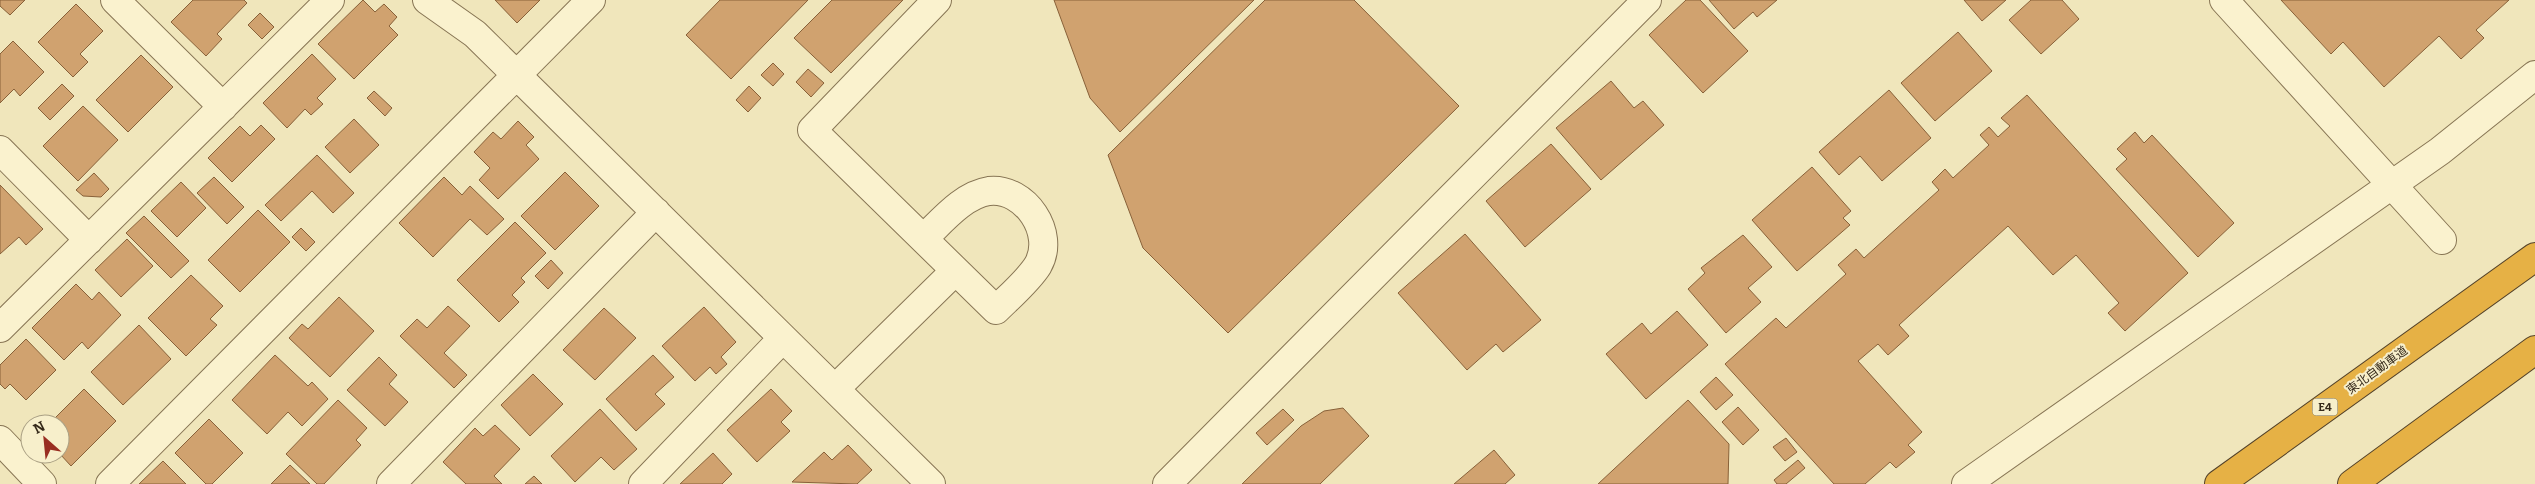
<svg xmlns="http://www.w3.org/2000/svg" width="2535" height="484" font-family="Bitter,'Noto Sans JP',serif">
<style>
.building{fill:#d0a26f;stroke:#886139}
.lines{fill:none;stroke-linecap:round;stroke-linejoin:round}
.minor-casing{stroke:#877554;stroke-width:30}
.highway-casing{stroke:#544229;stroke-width:30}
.minor{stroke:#faf2ce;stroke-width:28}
.highway{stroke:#e6b145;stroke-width:28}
.labels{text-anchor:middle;stroke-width:4;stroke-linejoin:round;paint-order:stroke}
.shield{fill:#f7efcb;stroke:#70654f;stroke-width:1}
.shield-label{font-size:11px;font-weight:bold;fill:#362a1a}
.street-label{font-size:12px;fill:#362a1a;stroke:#f7efcb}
</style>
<rect width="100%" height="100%" fill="#f0e6bb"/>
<path class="building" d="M0,0H25L10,15L0,6Z
M193,0H244L247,3L217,34L222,39L206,56L171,22Z
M363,0L375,12L384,4L397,17L389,26L398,35L354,79L318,44Z
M495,0H540L517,23Z
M720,0H808L731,79L686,35Z
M832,0H903L831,73L794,38Z
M1054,0H1254L1120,132L1090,98Z
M1265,0H1354L1459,106L1228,333L1143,248L1108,155Z
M1686,0H1700L1748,51L1703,93L1649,35Z
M1709,0H1777L1757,17L1753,12L1734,29Z
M1964,0H2006L1982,21Z
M2031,0H2062L2079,19L2041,54L2009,20Z
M2281,0H2509L2476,30L2484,38L2461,59L2439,36L2384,87L2343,42L2331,54Z
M76,4L103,31L80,54L88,62L73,77L38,42Z
M260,13L274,27L262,39L248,25Z
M1958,32L1992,71L1935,121L1901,83Z
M13,41L44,72L20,96L14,89L0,103V54Z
M312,54L336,79L317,98L323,104L311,115L305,109L287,128L263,103Z
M141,55L173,87L128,132L96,100Z
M773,63L784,74L773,86L761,75Z
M808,69L824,83L811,97L796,82Z
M1611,81L1634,108L1643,101L1664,125L1601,180L1556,128Z
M62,84L74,96L50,120L38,108Z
M749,86L761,98L748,112L736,100Z
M1889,90L1931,138L1882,181L1860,156L1839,175L1819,152Z
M374,91L392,108L385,116L367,98Z
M2027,95L2188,273L2125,331L2108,313L2119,303L2076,255L2053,275L2008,226L1899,325L1909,336L1888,355L1878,344L1858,361L1922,432L1908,445L1915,452L1896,468L1890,462L1865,484H1834L1725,364L1776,318L1786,328L1846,274L1838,265L1856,249L1864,258L1939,190L1932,182L1945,169L1953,178L1989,145L1980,135L1989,127L1998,137L2010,126L2001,118Z
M83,106L118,140L78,181L43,146Z
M354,119L379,145L350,173L325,147Z
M518,121L534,137L526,145L539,159L498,199L479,180L490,168L474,152L493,132L501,139Z
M261,125L275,139L232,182L208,158L240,126L250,136Z
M2135,132L2144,143L2152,135L2234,223L2198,257L2116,169L2127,159L2117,149Z
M1551,144L1591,189L1525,247L1486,201Z
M317,155L354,193L333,213L312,191L281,221L265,205Z
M1812,167L1851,211L1843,218L1850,225L1797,271L1752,220Z
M565,172L599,206L555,250L521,216Z
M94,173L109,189L101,197L83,196L76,190Z
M214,177L244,207L227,224L197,193Z
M444,177L462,195L470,186L504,219L487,235L470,219L433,257L399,223Z
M181,182L206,208L177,237L151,211Z
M0,185L43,229L26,245L19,237L0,254Z
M258,210L290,242L240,292L208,260Z
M144,216L189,261L171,278L126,233Z
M515,222L546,253L521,278L525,282L512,295L519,302L499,322L457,280Z
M301,228L315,242L306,251L292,237Z
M1465,234L1541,320L1503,352L1496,344L1467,370L1398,293Z
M1743,235L1772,267L1748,288L1761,302L1726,333L1688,289L1705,273L1701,268Z
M127,239L153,266L121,297L95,270Z
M551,260L563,273L548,289L535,276Z
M191,275L223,306L210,319L217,325L186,356L148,318Z
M76,284L92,300L99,292L121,315L88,349L82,342L64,360L32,328Z
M339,297L374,331L330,377L289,338L302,324L308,329Z
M448,306L470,326L444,353L467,375L454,388L400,336L417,319L427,328Z
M704,307L736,342L721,357L727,364L716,374L710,367L695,381L662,346Z
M604,308L636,338L595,380L563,350Z
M1677,311L1708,345L1646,399L1606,354L1642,323L1651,334Z
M139,325L171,359L123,405L91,372Z
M26,339L56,370L26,400L10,384L5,389L0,384V365Z
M275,355L308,386L312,382L328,399L302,426L288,412L267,434L232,400Z
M653,355L674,377L655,394L665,404L636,431L606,399Z
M379,357L397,375L389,384L408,402L385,426L347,390Z
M533,374L563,404L530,436L501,405Z
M1716,377L1733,395L1716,410L1700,392Z
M84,389L116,421L71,466L60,454V424H49Z
M771,389L792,411L781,422L790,431L757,462L727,430Z
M338,400L367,428L356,440L361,445L324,484H317L286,454Z
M1688,400L1729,444L1728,484H1598Z
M1738,407L1759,430L1743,445L1722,422Z
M1343,408L1369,436L1320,484H1242L1301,426L1324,411Z
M600,409L637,449L614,470L601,457L575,482L551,456Z
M1283,409L1294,420L1267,445L1256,433Z
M209,419L243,453L212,484H206L175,453Z
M495,425L520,449L494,476L502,484H466L443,462L475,428L483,436Z
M1786,438L1797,452L1785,461L1773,447Z
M848,445L872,470L857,484L792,482L824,452L832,460Z
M1494,450L1515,475L1505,484H1454Z
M713,453L732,474L722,484H680Z
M1798,460L1805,468L1786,484H1777L1774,480Z
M163,461L186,484H139Z
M290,465L310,484H271Z
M534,476L542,484H525Z"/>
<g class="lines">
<defs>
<path id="minor" d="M115,0L223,107
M427,0L475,34L931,484
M2224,0L2442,240
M0,150L89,240
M924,238C942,221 963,195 989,191C1025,187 1056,233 1038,265C1029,280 1008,298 996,310L812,130L937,0
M0,328L330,0
M835,389L955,271
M0,440L42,484
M110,484L591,0
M391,484L656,212
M643,484L783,338
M1167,484L1647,0
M1966,484L2440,151L2535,75"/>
<path id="highway" d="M2219,484L2535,257
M2352,484L2535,350"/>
</defs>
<use href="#minor" class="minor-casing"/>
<use href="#highway" class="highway-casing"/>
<use href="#minor" class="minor"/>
<use href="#highway" class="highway"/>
</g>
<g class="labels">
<rect class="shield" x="2312.5" y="398.5" width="25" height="17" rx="4"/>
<g class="shield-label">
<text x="2325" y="411">E4</text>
</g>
<g class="street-label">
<text transform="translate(2377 370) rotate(-36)" y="4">東北自動車道</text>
</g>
</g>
<g transform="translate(45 439) rotate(333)"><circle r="24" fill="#f7efcb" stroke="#aaa084"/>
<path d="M0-4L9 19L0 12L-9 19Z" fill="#992e21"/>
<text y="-8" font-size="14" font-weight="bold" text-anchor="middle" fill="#362a1a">N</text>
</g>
</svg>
